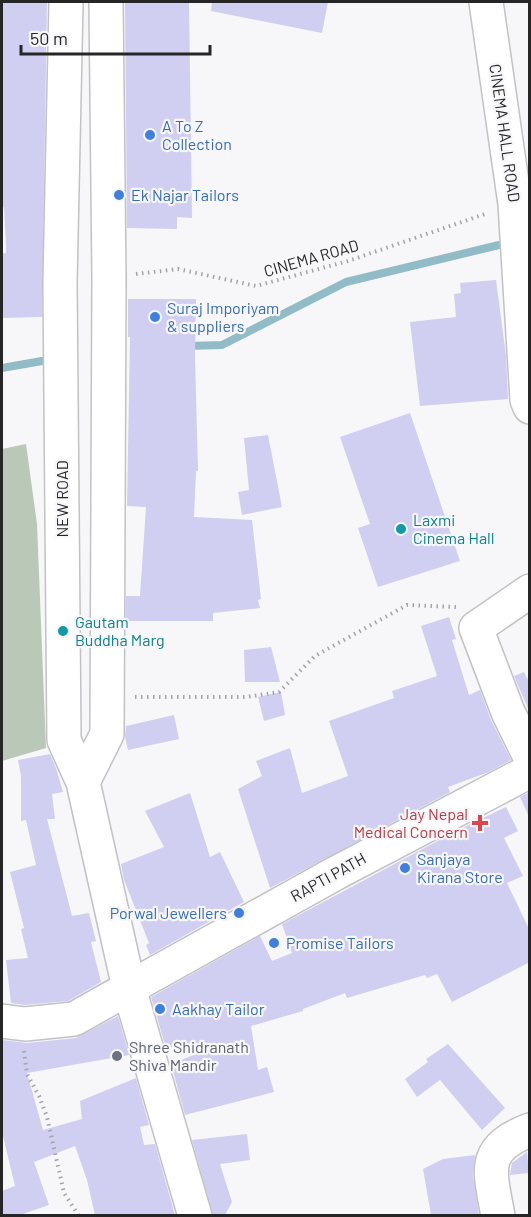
<svg xmlns="http://www.w3.org/2000/svg" width="531" height="1217" font-family="Barlow,sans-serif">
<style>
.green{fill:#bac9b7}
.lines{fill:none;stroke-linecap:round;stroke-linejoin:round}
.stream{stroke:#91bcc7;stroke-width:8}
.building{fill:#d0cef1}
.minor-casing{stroke:#c2c2c4;stroke-width:36}
.major-casing{stroke:#c2c2c4;stroke-width:36}
.path{stroke:#a4a4a6;stroke-width:4;stroke-dasharray:1.5 4.5;stroke-linecap:butt}
.minor{stroke:#fff;stroke-width:33}
.major{stroke:#fff;stroke-width:33}
.shop-dot{fill:#3f7fe0;stroke:#f7f7f9;stroke-width:2}
.culture-dot{fill:#0f9aa8;stroke:#f7f7f9;stroke-width:2}
.health-dot{fill:#e0444e;stroke:#f7f7f9;stroke-width:2}
.worship-dot{fill:#6b7280;stroke:#f7f7f9;stroke-width:2}
.labels{text-anchor:middle;stroke-width:4.5;stroke-linejoin:round;paint-order:stroke}
.shop-label{font-size:16px;fill:#366cbe;stroke:#f7f7f9;text-anchor:start}
.street-label{font-size:16px;fill:#262627;stroke:#f7f7f9}
.culture-label{font-size:16px;fill:#0d838f;stroke:#f7f7f9;text-anchor:start}
.health-label{font-size:16px;fill:#be3a42;stroke:#f7f7f9;text-anchor:end}
.worship-label{font-size:16px;fill:#5b616d;stroke:#f7f7f9;text-anchor:start}
</style>
<rect width="100%" height="100%" fill="#f7f7f9"/>
<path class="green" d="M26,444L37,524L46,748L2,761V449Z"/>
<g class="lines">
<path class="stream" d="M187,346L222,345L346,282L499,245
M2,368L42,361"/>
</g>
<path class="building" d="M2,2H47L42,317L2,318V253H6V246L4,207H2Z
M125,2H189L192,218L177,217V229L127,228Z
M212,2H328L322,33L211,11Z
M496,280L506,356L508,399L420,406L410,322L456,317L454,294L461,293L460,283Z
M128,299H196L195,357L198,471H196L194,517L252,520L261,599L258,600L260,608L213,613V621H126V596H140L146,507L127,506L130,337H128Z
M410,413L460,561L378,587L358,528L370,524L340,437Z
M268,435L282,507L242,515L238,492L249,490L244,438Z
M449,617L456,639L452,640L469,695L480,690L491,720L511,760L489,772L448,787L450,792L270,888L238,789L262,776L256,761L290,748L302,793L348,776L329,721L394,698L392,691L437,676L421,626Z
M271,647L280,682H245L244,650Z
M524,672L530,684V713L514,676Z
M281,692L285,715L264,721L258,697Z
M174,715L179,739L128,750L125,737L126,726Z
M50,754L56,768L63,792L52,794L55,819H47L72,916L89,913L96,941L91,942L101,982L68,1001L25,1005L11,1003L6,960L28,958L21,929L24,928L10,872L36,865L26,820L21,821V776L18,760Z
M530,792V819L520,797Z
M190,793L210,857L220,852L244,902L150,955L146,945L149,943L124,880L121,864L164,847L145,811Z
M506,807L518,831L504,838L523,876L507,883L530,931V962L452,1002L437,974L427,978L425,975L347,998L345,993L303,1009V1011L251,1026L258,1070L267,1067L274,1092L185,1115L171,1064L199,1053L196,1043L166,1048L151,997L260,936L272,961L292,953L282,924L462,828Z
M118,1016L129,1055L27,1073L43,1130L82,1119L80,1101L136,1078L149,1125L140,1127L144,1145L155,1144L175,1215H95L87,1180L75,1146L34,1162L49,1205L20,1215H2V1191L15,1186L2,1132V1040L27,1043L76,1038Z
M448,1044L505,1108L482,1130L440,1080L417,1097L405,1079L428,1062L426,1059Z
M247,1134L250,1160L220,1164L232,1202L225,1215H213L192,1140Z
M527,1152L529,1173L510,1175L512,1163Z
M475,1155L473,1176L479,1215H431L423,1169L443,1159Z"/>
<g class="lines">
<defs>
<path id="minor" d="M486,2L515,204L527,400L530,407
M530,591L476,628L508,712L530,757
M2,1021L25,1024L74,1019L129,988
M498,1216C490,1171 480,1149 530,1130"/>
<path id="major" d="M66,2L60,282L64,740L83,782L129,988L195,1216
M83,782L107,734L109,278L106,2
M129,988L336,873L530,771"/>
</defs>
<use href="#minor" class="minor-casing"/>
<use href="#major" class="major-casing"/>
<path class="path" d="M136,274L178,269L256,286L348,261L488,213
M135,697H246L279,692L315,656L407,605L456,607
M24,1051L27,1074L39,1096L47,1117L64,1193L79,1216"/>
<use href="#minor" class="minor"/>
<use href="#major" class="major"/>
</g>
<g class="shop-dot">
<circle cx="150" cy="135" r="6"/>
<circle cx="119" cy="195" r="6"/>
<circle cx="155" cy="317" r="6"/>
<circle cx="405" cy="868" r="6"/>
<circle cx="239" cy="913" r="6"/>
<circle cx="274" cy="943" r="6"/>
<circle cx="160" cy="1009" r="6"/>
</g>
<g class="culture-dot">
<circle cx="401" cy="529" r="6"/>
<circle cx="63" cy="631" r="6"/>
</g>
<path class="health-dot" d="M477 814h6v6h6v6h-6v6h-6v-6h-6v-6h6z"/>
<circle class="worship-dot" cx="117" cy="1056" r="6"/>
<g class="labels">
<g class="shop-label">
<text x="162" y="132">A To Z<tspan x="162" dy="18">Collection</tspan></text>
<text x="131" y="201">Ek Najar Tailors</text>
<text x="167" y="314">Suraj Imporiyam<tspan x="167" dy="18">&amp; suppliers</tspan></text>
<text x="417" y="865">Sanjaya<tspan x="417" dy="18">Kirana Store</tspan></text>
<text x="227" y="919" text-anchor="end">Porwal Jewellers</text>
<text x="286" y="949">Promise Tailors</text>
<text x="172" y="1015">Aakhay Tailor</text>
</g>
<g class="street-label">
<text transform="translate(505 133) rotate(82)" y="6">CINEMA HALL ROAD</text>
<text transform="translate(311 258) rotate(-16)" y="6">CINEMA ROAD</text>
<text transform="translate(62 499) rotate(-90)" y="6">NEW ROAD</text>
<text transform="translate(328 877) rotate(-29)" y="6">RAPTI PATH</text>
</g>
<g class="culture-label">
<text x="413" y="526">Laxmi<tspan x="413" dy="18">Cinema Hall</tspan></text>
<text x="75" y="628">Gautam<tspan x="75" dy="18">Buddha Marg</tspan></text>
</g>
<g class="health-label">
<text x="468" y="820">Jay Nepal<tspan x="468" dy="18">Medical Concern</tspan></text>
</g>
<g class="worship-label">
<text x="129" y="1053">Shree Shidranath<tspan x="129" dy="18">Shiva Mandir</tspan></text>
</g>
</g>
<rect width="531" height="1217" fill="none" stroke="#262627" stroke-width="6"/>
<path d="M21 45v9h189v-9" fill="none" stroke="#262627" stroke-width="3"/>
<text x="30" y="45" font-size="18" fill="#262627" stroke="#f7f7f9" stroke-width="4.5" paint-order="stroke">50 m</text>
</svg>
